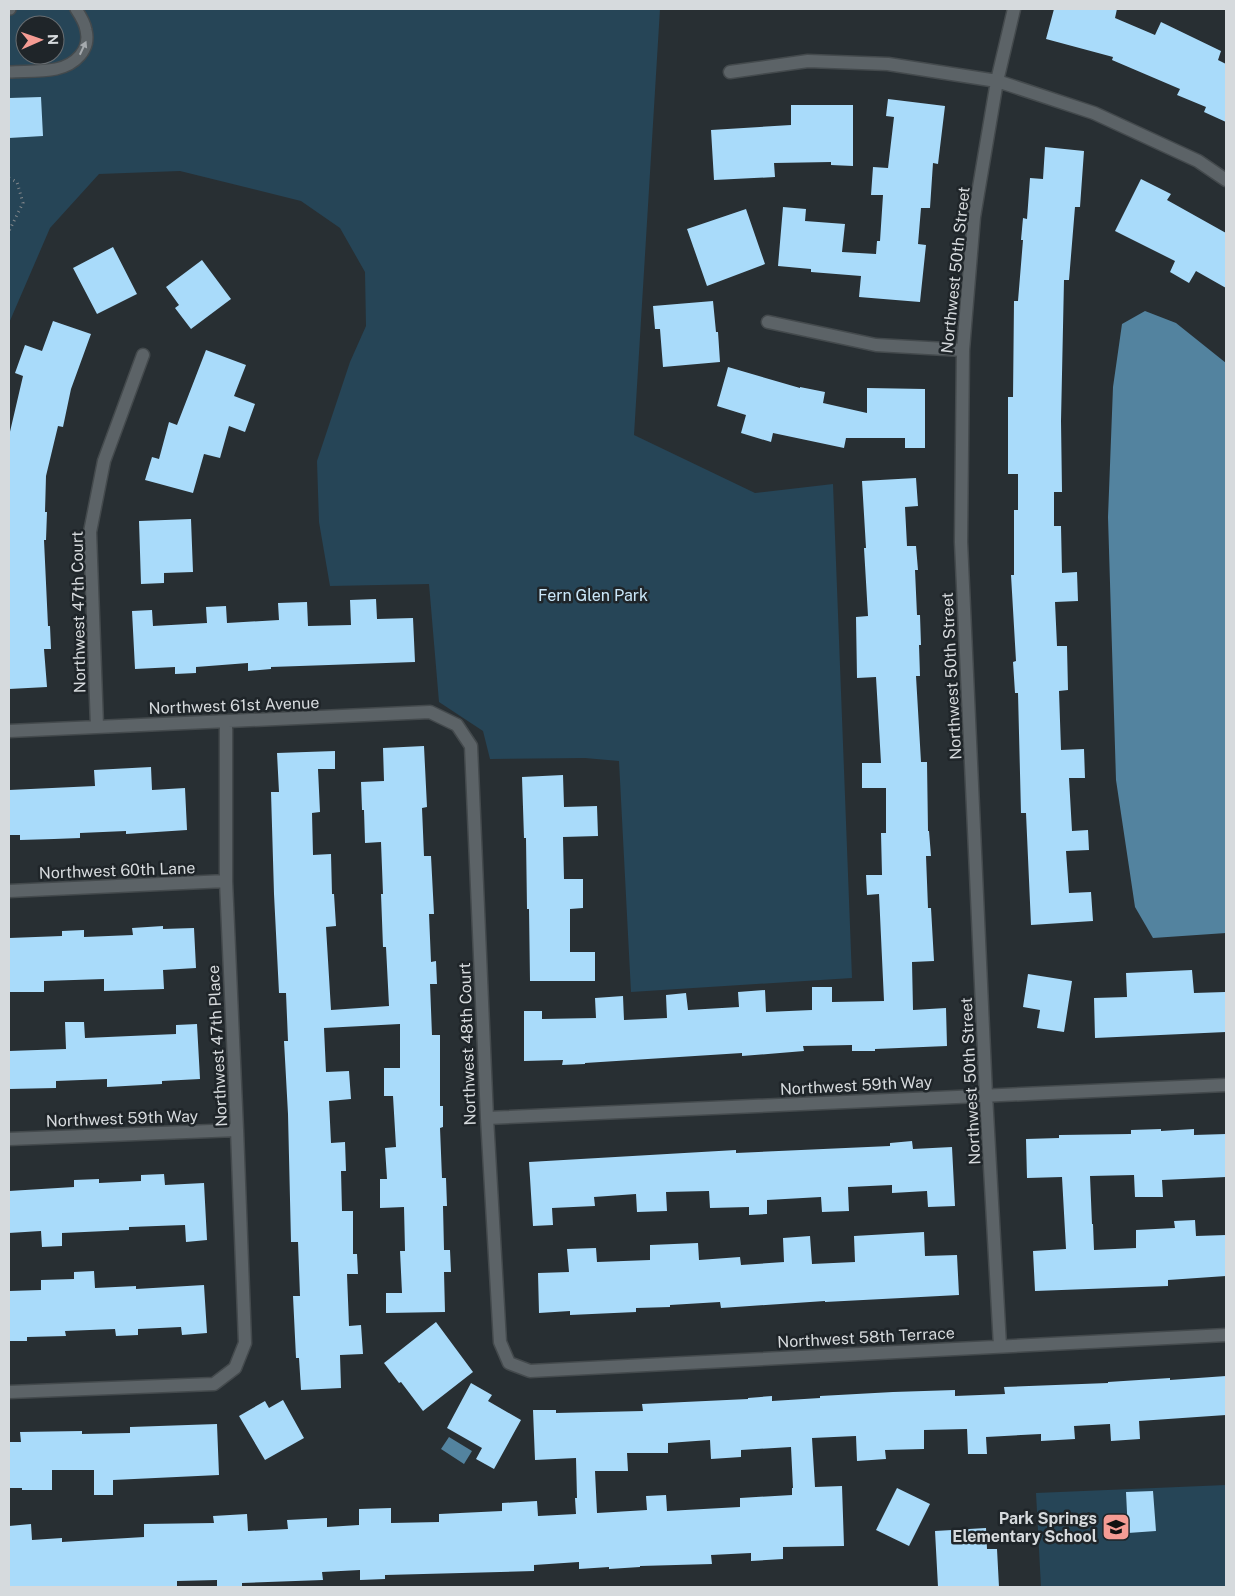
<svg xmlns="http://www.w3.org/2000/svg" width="1235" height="1596" font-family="'Public Sans',sans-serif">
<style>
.green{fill:#264557;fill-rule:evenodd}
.water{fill:#53839f}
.building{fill:#a9dbfa;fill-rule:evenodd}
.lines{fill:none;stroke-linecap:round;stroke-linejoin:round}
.service-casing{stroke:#444a4d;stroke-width:14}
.minor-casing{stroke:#444a4d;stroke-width:15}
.path{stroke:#82878b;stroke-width:3;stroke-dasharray:1 4;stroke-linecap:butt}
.service{stroke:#5c6367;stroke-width:11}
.minor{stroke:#5c6367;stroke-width:12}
.oneway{fill:#a5aaae}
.labels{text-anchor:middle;stroke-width:5;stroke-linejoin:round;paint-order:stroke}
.street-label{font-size:16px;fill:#d6dadd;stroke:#1f2529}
.park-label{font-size:16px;fill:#cae7f9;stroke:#1f2529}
.poi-label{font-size:16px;font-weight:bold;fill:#d6dadd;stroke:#1f2529;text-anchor:end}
</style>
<rect width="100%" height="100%" fill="#282f33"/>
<path class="green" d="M9,9H660L634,435L755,493L833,484L852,978L631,992L619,761L585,758L490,759L483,731L439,702L429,584L330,586L319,522L317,461L350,362L366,326L365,272L340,228L301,201L180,171L99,174L50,228L9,323ZM25,25H55V55H25Z
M1226,1485V1587H1041L1036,1493Z"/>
<path class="water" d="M1145,311L1176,323L1226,363V933L1153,938L1135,907L1116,780L1108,517L1113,387L1122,324Z
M449,1437L472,1451L464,1464L441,1449Z"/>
<path class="building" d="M1054,9H1117L1115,18L1155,35L1161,22L1221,51L1218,60L1226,64V122L1204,112L1206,107L1177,95L1180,89L1112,60L1113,57L1046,39Z
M41,97L43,136L9,138V98Z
M888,99L945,106L938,164L933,163L930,208H921L918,244L926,245L920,302L859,297L861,276L811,272V269L778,266L783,207L806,209L805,221L845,224L842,252L876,254L877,241H880L883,195H871L873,167L888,168L894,117L886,116Z
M791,105H853V166L831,165V162L774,163L775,177L714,180L711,130L791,125Z
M1045,147L1084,151L1080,207H1075L1069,280H1064L1061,421L1062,492H1054V526H1061L1062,573L1077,572L1078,601L1055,602L1057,646H1067L1068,690L1059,691L1061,750L1084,749L1085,778H1069L1072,831L1088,830L1089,850L1066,851L1069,893L1091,892L1093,921L1031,925L1026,813H1021L1018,693H1015L1013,662L1016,661L1011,575H1014V510H1018V474H1008V397H1013L1014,301H1018L1023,240H1021L1023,218L1027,219L1030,178L1043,179Z
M1141,179L1171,194L1167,200L1226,233V288L1196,271L1189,283L1170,272L1175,261L1115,231Z
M746,209L765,264L707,286L687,229Z
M113,247L137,294L97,314L73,268Z
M202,260L231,299L191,329L175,308L179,305L166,287Z
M713,301L716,332H718L720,362L663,367L660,329H655L653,306Z
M53,321L91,334L71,389L63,427L58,426L46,476L45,512H47L46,540H44L48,626H50L51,649H44L47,687L9,689V436L23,376L15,373L25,345L42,351Z
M206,350L246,365L234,396L255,404L245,432L229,426L220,458L204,454L193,493L145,480L152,457L159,459L169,422L177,425Z
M728,367L800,388V387L825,392L823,403L867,413V388L925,389V448H905V438H846L844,448L773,433L771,442L741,433L746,415L717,406Z
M916,478L918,506L905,507L907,546H916L918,570H915L917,615H920L921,645H919L920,676H916L921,762H927L928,831H929L931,856H926L928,908H931L934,961L912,962L913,1010L946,1008L947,1046L875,1049V1051H852V1045L803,1046L804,1051L742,1056V1053L585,1063V1064L562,1065L563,1060L524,1061V1011H542V1019L596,1018L595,998L623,996L624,1020L667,1018L666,995L686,993L688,1010L739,1007L738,992L765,990L766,1012L812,1010V987H832V1002L884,1001L879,894L867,895L866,875H882L881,833H886V788H862V763H881L876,677L857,678L856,617L868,616L864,548H866L862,481Z
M191,519L193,572L164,573V583L141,584L139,521Z
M376,599L377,619L413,618L415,662L271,667V669L248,671V663L196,667V673L175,674V667L135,669L132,611L152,610L153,626L207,623L206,607L226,606L227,623L279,620L278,603L307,602L308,626L351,625L350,600Z
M424,746L427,807L422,808L424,856H431L434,914H429L431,962L436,961L437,984H430L432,1035H440V1106H443V1127L440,1128L442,1178H446L447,1206H443L444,1250H450L451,1272H444L445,1312L386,1313V1293H402L400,1251H405L404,1207L380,1208V1179H387L385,1148L396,1147L393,1096H384V1068H400V1024L324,1028L326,1072L349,1071L351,1099L329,1101L331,1143L345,1142L346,1171H341L342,1211H353V1254H357L358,1274H347L349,1326L361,1325L363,1354L340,1355L341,1388L301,1390L299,1358H296L293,1296H300L298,1242H291L288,1114L284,1041H288L286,993H279L274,894L271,792H279L277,753L335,751V769H318L320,812L312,813L313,855L331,854L332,894H334L336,926L326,927L331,1010L389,1006L386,947H383L381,894H383L381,842L365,843L364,810H362L361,782L384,781L383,748Z
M151,767L152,790L185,788L187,830L126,834V831L80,833V838L54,839L20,840V835H9V790L95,786L94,770Z
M563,775L564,807L597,806L598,836L563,837L564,879H583V908L570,909V952H595V981H530L529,909H527L526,838H524L522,777Z
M163,926V929L194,928L196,968L163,970L164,989L104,991V979L44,981V992H9V938L62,936V931L84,930V937L133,935L132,928Z
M1192,970L1194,993L1225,992L1226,1032L1095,1038L1094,998L1127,997L1126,973Z
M1028,974L1072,981L1064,1032L1037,1028L1040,1010L1023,1007Z
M65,1022H84L85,1038L176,1034V1025L197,1024L200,1079L162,1081V1084L107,1087V1079L56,1081V1088L9,1089V1051L66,1049Z
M1161,1129V1131L1194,1129V1135L1226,1134V1177L1162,1180L1163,1197H1135L1134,1175L1090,1176L1092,1224H1093L1094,1250L1136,1248V1230L1175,1228L1174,1221L1195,1220L1196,1236L1226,1235V1276L1168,1280V1286L1035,1291L1033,1251L1066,1249L1062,1177L1027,1178L1026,1139L1059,1138V1135L1131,1134V1130Z
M912,1141L913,1149L952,1147L955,1206L928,1207L927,1191L892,1193V1185L848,1187L849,1211L822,1212L821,1197L767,1200V1214L749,1215V1207L710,1208L709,1191L666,1192L667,1211L637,1212L636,1194L594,1197L595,1206L552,1208L553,1225L533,1226L529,1162L736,1150V1153L890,1146V1143Z
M164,1174L165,1185L204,1183L207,1240L186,1242L185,1225L129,1227V1230L62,1233V1246L42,1247L41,1231L9,1233V1191L74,1187V1180L99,1179V1183L141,1181V1175Z
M924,1232L925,1256L957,1255L959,1295L825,1302V1301L721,1308L720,1302L670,1305V1307L636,1308V1312L570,1315V1311L539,1313L538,1273L569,1272L567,1249L596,1248L597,1262L650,1260V1245L698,1243L699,1260L740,1257L741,1265L784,1262L783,1238L810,1236L812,1264L855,1262L854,1236Z
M94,1271L95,1288L136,1286V1289L204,1285L207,1333L182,1335L181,1327L138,1329V1335L116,1336L115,1329L65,1331L66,1336L27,1337V1341H9V1291L41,1290V1280L74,1279V1272Z
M436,1322L473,1372L423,1411L401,1382L399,1383L384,1363Z
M1226,1376V1415L1139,1421L1140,1439L1111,1441L1110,1424L1074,1426L1075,1439L1041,1441V1434L986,1437L987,1454H968L967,1429L924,1430V1449L885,1450L886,1459L857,1461L856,1436L812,1438L815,1487L842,1486L844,1546L783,1547V1559L751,1561V1553L711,1555L712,1564L640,1566V1567L609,1569V1567L579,1569V1562L534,1565V1571L385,1575V1579L360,1580V1570L322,1572L323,1580L242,1583V1586L217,1587V1580L177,1581V1587H9V1526L31,1524L32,1540L62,1538V1542L144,1537V1524L214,1523L213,1516L247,1514L248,1531L288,1529L287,1520L327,1518V1527L359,1525V1509L391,1508V1523L439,1522V1514L502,1511V1503L537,1501L538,1516L576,1514L575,1498H577L576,1458L535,1460L533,1410H556V1413L643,1411L642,1404L748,1399V1398L772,1396V1401L820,1398V1396L893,1392L955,1390V1396L1005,1394L1004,1387L1108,1383V1382L1170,1378V1380ZM710,1440L711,1459L741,1457V1450L791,1447L793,1488H792V1495L740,1498V1507L667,1511L666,1495L646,1496L647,1510L597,1513L595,1471H628L627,1453H668V1443Z
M471,1383L492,1395L488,1401L521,1420L494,1469L476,1459L482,1448L447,1428Z
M283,1400L304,1438L265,1460L239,1416L265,1401L269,1408Z
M217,1424L219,1475L113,1480V1495H94V1470H52V1490H22V1488H9V1442H21L20,1432L82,1431V1434L130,1433V1427Z
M897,1488L930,1504L909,1546L876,1530Z
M1153,1491L1156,1531L1128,1533L1126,1492Z
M986,1528L987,1549H997L999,1587H938L935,1531Z"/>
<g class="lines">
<defs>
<path id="service" d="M9,9H10
M9,72C24,71 41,72 56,69C75,65 91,50 86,30C85,23 80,15 76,9"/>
<path id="minor" d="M730,72L808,61L888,64L997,81L1094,113L1198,161L1226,180
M768,322L876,345L963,350
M97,726L90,532L104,461L143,355
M9,731L430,712L457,725L471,746L487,1118L500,1342L509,1363L530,1371L1226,1335
M9,891L226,881
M487,1118L1226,1085
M9,1139L237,1130
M1000,1346L986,1095L961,542L963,350L974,217L997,81L1014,9
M9,1392L214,1384L235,1368L245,1343L237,1130L226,881V722"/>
</defs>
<use href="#service" class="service-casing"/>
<use href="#minor" class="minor-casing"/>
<path class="path" d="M9,178L17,182L23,203L9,231"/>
<use href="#service" class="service"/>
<use href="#minor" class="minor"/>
</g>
<defs><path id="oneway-solid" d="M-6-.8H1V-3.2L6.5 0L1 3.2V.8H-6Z" transform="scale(1.25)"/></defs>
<use class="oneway" href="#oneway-solid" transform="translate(83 48) rotate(-65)"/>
<defs>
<symbol id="school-square" viewBox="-11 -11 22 22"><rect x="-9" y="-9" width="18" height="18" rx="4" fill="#f59c94" stroke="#1f2529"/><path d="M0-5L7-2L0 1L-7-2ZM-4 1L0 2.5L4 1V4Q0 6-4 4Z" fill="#111"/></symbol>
</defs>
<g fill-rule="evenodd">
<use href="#school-square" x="1100" y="1511" width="32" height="32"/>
</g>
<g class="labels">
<g class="street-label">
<text transform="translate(955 270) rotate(-84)" y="6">Northwest 50th Street</text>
<text transform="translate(78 612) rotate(-91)" y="6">Northwest 47th Court</text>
<text transform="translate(951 676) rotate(-93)" y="6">Northwest 50th Street</text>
<text transform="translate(234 705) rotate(-2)" y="6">Northwest 61st Avenue</text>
<text transform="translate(117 870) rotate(-2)" y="6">Northwest 60th Lane</text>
<text transform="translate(467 1044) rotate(-92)" y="6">Northwest 48th Court</text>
<text transform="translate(217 1046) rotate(-93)" y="6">Northwest 47th Place</text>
<text transform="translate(970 1081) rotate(-93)" y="6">Northwest 50th Street</text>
<text transform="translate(856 1085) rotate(-3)" y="6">Northwest 59th Way</text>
<text transform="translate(122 1118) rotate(-2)" y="6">Northwest 59th Way</text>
<text transform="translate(866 1337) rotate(-3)" y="6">Northwest 58th Terrace</text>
</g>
<g class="park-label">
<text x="593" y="601">Fern Glen Park</text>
</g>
<g class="poi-label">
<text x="1097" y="1524">Park Springs<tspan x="1097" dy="18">Elementary School</tspan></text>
</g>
</g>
<rect width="1235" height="1596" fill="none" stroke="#d6dadd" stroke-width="20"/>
<g transform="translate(40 40) rotate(88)"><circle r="24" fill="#1f2529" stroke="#686d71"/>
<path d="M0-4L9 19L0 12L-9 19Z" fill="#f59c94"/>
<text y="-8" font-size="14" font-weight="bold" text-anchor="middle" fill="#d6dadd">N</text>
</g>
</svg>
